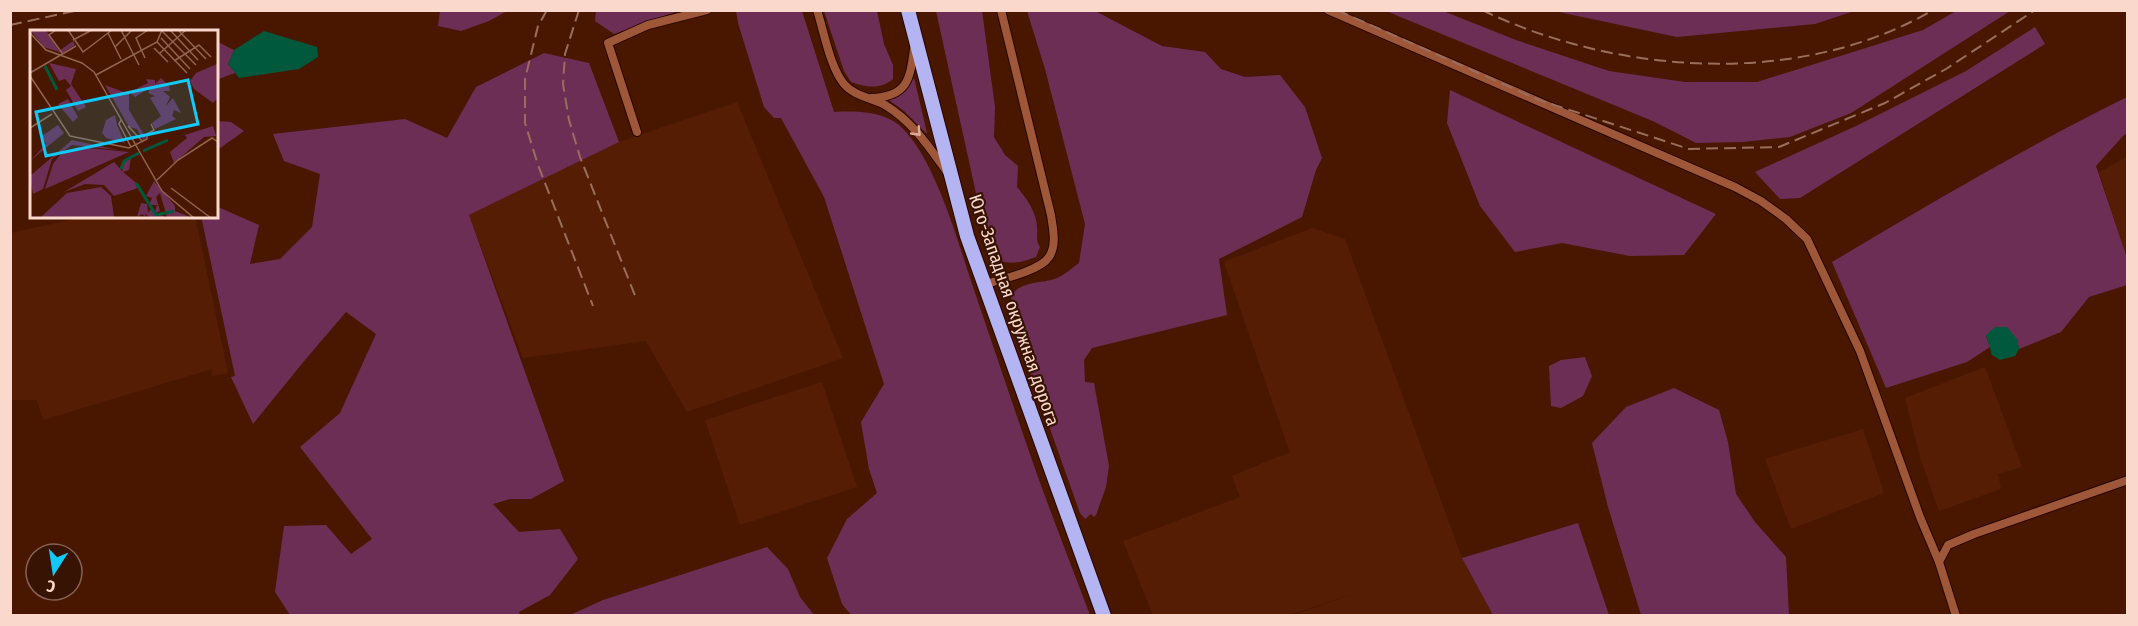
<svg xmlns="http://www.w3.org/2000/svg" width="2138" height="626" font-family="'Fira Sans Condensed',sans-serif">
<style>
.built{fill:#551e04}
.green{fill:#6d2e56}
.water{fill:#01593d}
.lines{fill:none;stroke-linecap:round;stroke-linejoin:round}
.street-casing{stroke:#270500;stroke-width:10}
.highway-casing{stroke:#270500;stroke-width:16}
.street{stroke:#9e5738;stroke-width:8}
.highway{stroke:#b3b4f1;stroke-width:14}
.rail{stroke:#996e5c;stroke-width:2;stroke-dasharray:12 6;stroke-linecap:butt}
.oneway{stroke:#daab98}
.labels{text-anchor:middle;stroke-width:4.5;stroke-linejoin:round;paint-order:stroke}
.street-label{font-size:18px;fill:#fad8cb;stroke:#371304}
.inset-river{fill:none;stroke:#01593d;stroke-width:3}
.inset-road{fill:none;stroke:#906451;stroke-width:1.5}
.view{fill:#10cafa;fill-opacity:0.15;stroke:#10cafa;stroke-width:3}
.inset-edge{fill:none;stroke:#fad8cb;stroke-width:3}
</style>
<rect width="100%" height="100%" fill="#491700"/>
<path class="built" d="M737,102L843,358L687,412L646,341L523,358L469,215L619,142Z
M2127,157V258L2099,172Z
M88,216H195L228,373L212,376V369L43,420L37,400H11V233Z
M1312,228L1345,239L1462,558L1493,615H1294L1355,593L1290,615H1153L1123,541L1240,497L1232,476L1275,458L1290,453L1224,262Z
M1985,367L2022,467L1998,474L2001,489L1939,511L1920,457L1905,398Z
M822,382L857,487L740,525L705,420Z
M1863,429L1884,493L1791,529L1765,459Z"/>
<path class="green" d="M440,11V10L507,11L489,21L461,31L438,26Z
M596,11H678L614,34L595,21Z
M736,11H802L834,112C854,111 882,111 899,125C934,156 956,236 971,281C989,334 1007,387 1025,440C1045,499 1068,557 1090,615L852,616L842,604L827,558L847,519L877,493L869,469L861,422L884,384L824,197L781,118H774L764,107L738,23Z
M824,11H877L884,44L893,65V79C880,90 866,87 851,82L844,71Z
M936,11H982L995,107L994,137L1005,155L1018,166L1017,187C1026,198 1037,212 1037,228C1038,236 1035,239 1040,247L1036,257C1018,264 999,268 988,248Z
M1027,11H1095L1162,46L1205,52L1221,69L1245,77L1280,75L1305,107L1322,158L1316,170L1302,217L1219,259L1227,315L1092,348L1084,360L1085,382L1094,383L1109,466L1106,487L1096,515L1094,517L1091,514L1085,519L1080,513L1017,336L1011,296C1022,279 1043,285 1059,277C1066,274 1073,267 1079,263L1085,224L1045,69Z
M1386,11H1443L1516,40L1609,71L1685,82H1757L1923,30L1956,11H2010L1851,113L1790,137L1743,142L1696,143L1655,122Z
M1554,11H1854L1815,24L1677,37Z
M2035,27L2045,44L1800,198L1780,199L1755,172L1856,126L1966,71Z
M216,41L234,50L228,64L235,73L216,80Z
M544,53L589,63L619,142L469,215L564,481L531,499H510L493,504L519,532L560,529L578,559L550,595L519,612L520,615H290L275,592L284,526L326,525L351,554L372,539L300,447L340,413L376,334L346,312L305,360L253,424L231,377L235,376L201,216H216V207H218L259,225L250,264L280,259L312,227L320,174L284,161L273,134L405,119L447,138L476,87Z
M914,78L927,133H926L904,111L889,100L903,93Z
M1450,90L1716,214L1684,255L1630,256L1562,243L1515,252L1480,206L1447,123Z
M2127,97V133L2122,137L2096,166L2127,258V285L2089,297L2061,332L2019,349L2017,339L1986,336L1990,347L1967,362L1886,388L1832,262C1929,204 2026,147 2127,97Z
M216,121L231,122L244,131L216,151Z
M1585,357L1592,376L1583,396L1561,408L1551,406L1549,366L1561,360Z
M1674,388L1719,410L1728,442L1736,494L1755,522L1786,557L1789,615H1641L1608,507L1592,443L1626,407Z
M1578,523L1609,615H1493L1462,558Z
M767,547L788,569L800,597L814,615H570L603,600Z"/>
<path class="water" d="M264,31L317,47L318,57L299,69L239,78L228,64L234,50Z
M1995,327H2007L2017,339L2019,349L2015,356L2000,360L1992,355L1986,335Z"/>
<g class="lines">
<defs>
<path id="street" d="M817,10C824,32 830,67 844,84C854,96 872,98 885,105C913,122 929,147 947,172
M1328,10L1735,187L1761,201L1786,219L1807,239L1860,351L1920,517L1939,562L1956,616
M871,98C907,97 910,80 914,49
M637,132L608,43L648,25L707,10
M983,285C999,280 1040,271 1049,257C1057,245 1053,229 1051,215L1001,10
M1939,562L1948,545L1974,534L2128,480"/>
<path id="highway" d="M908,10L967,236L1104,616"/>
</defs>
<use href="#street" class="street-casing"/>
<use href="#highway" class="highway-casing"/>
<use href="#street" class="street"/>
<use href="#highway" class="highway"/>
<path class="rail" d="M547,10L538,26L525,79V123L538,165L593,306
M579,10L565,54L563,84L569,120L580,157L636,298
M1337,10L1539,100L1689,149L1779,147L1885,103L1946,69L2035,10
M1482,10C1617,75 1800,88 1933,10
M10,25L79,10"/>
</g>
<defs><path id="oneway-chevron" d="M-2-3.5L2.5 0L-2 3.5" fill="none" stroke-width="1.6" stroke-linecap="round" stroke-linejoin="round" transform="scale(1.5)"/></defs>
<use class="oneway" href="#oneway-chevron" transform="translate(917 132) rotate(46)"/>
<g class="labels">
<g class="street-label">
<text transform="translate(1014 310) rotate(71)" y="6">Юго-Западная окружная дорога</text>
</g>
</g>
<g transform="translate(30 30)">
<rect width="188" height="188" fill="#491700"/>
<path d="M0,0H16L29,21L43,11L45,15L32,23L14,17ZM19,33L46,39L41,54L56,77L48,81L36,60L41,56L35,49L29,51ZM187,34V69L183,73L164,59L160,51L166,43ZM131,48L139,56L140,61H133L140,67L136,76L143,68L151,83L144,80L142,86L146,89L125,99L122,93L131,86L120,68L125,66L118,63L121,57L105,67L100,62L118,53L116,49L125,50V54ZM75,55L99,64V80L116,108L113,110L107,99L99,97ZM38,69L48,87L43,92L28,74ZM85,85L87,95L95,113L76,108L72,103L76,90ZM28,95L34,103L0,131L16,114L12,106ZM183,96L186,106L174,107L144,133L140,122L157,108L155,105ZM42,110L88,120L42,115L22,129L13,159L3,164L0,146ZM48,117L99,122L15,159L23,134L30,125ZM101,127L99,140L93,142L110,156L105,159L84,166L74,155L55,154L34,162L84,132L93,142L91,135ZM124,151L145,176V181L160,187H137L130,163L126,167L130,181L126,183L135,187H119L115,183L116,187L112,184L107,187L111,173L117,174L118,183L121,179L125,182L127,175H119L122,168L116,166ZM71,157L81,166L84,187H11L37,163Z" fill="#6d2e56"/>
<path class="inset-river" d="M15,36L27,60M113,121L138,110M91,139L94,131L109,123M106,153L126,185L144,181"/>
<path class="inset-road" d="M26,0L19,5L32,23M38,0L53,22L82,0M91,0L109,35M140,0L168,30M148,0L176,29M132,1L166,35M0,3L16,20L52,33L64,42L132,161L164,188M78,3L91,29M131,8L160,39M43,10L62,0M127,12L157,43M85,17L102,0M124,18L138,32M130,23L156,0M115,28L106,8L118,0M144,31L169,15L181,27M0,43L46,16M66,45L127,12L132,0M0,46L40,106L99,118L117,109V104L124,100L121,94M91,90L89,94L101,117M98,96L113,112M0,98L22,84M127,150L148,130L182,108L188,112M141,158L181,188"/>
<path class="view" d="M158,50L168,94L16,126L6,82Z"/>
<rect width="188" height="188" class="inset-edge"/>
</g>
<rect width="2138" height="626" fill="none" stroke="#fad8cb" stroke-width="24"/>
<g transform="translate(54 572) rotate(192)"><circle r="28" fill="#371304" stroke="#856254" stroke-width="1.5"/>
<path d="M0-4.5L10 22L0 15L-10 22Z" fill="#10cafa"/>
<text y="-9" font-size="16" font-weight="bold" text-anchor="middle" fill="#fad8cb">С</text>
</g>
</svg>
